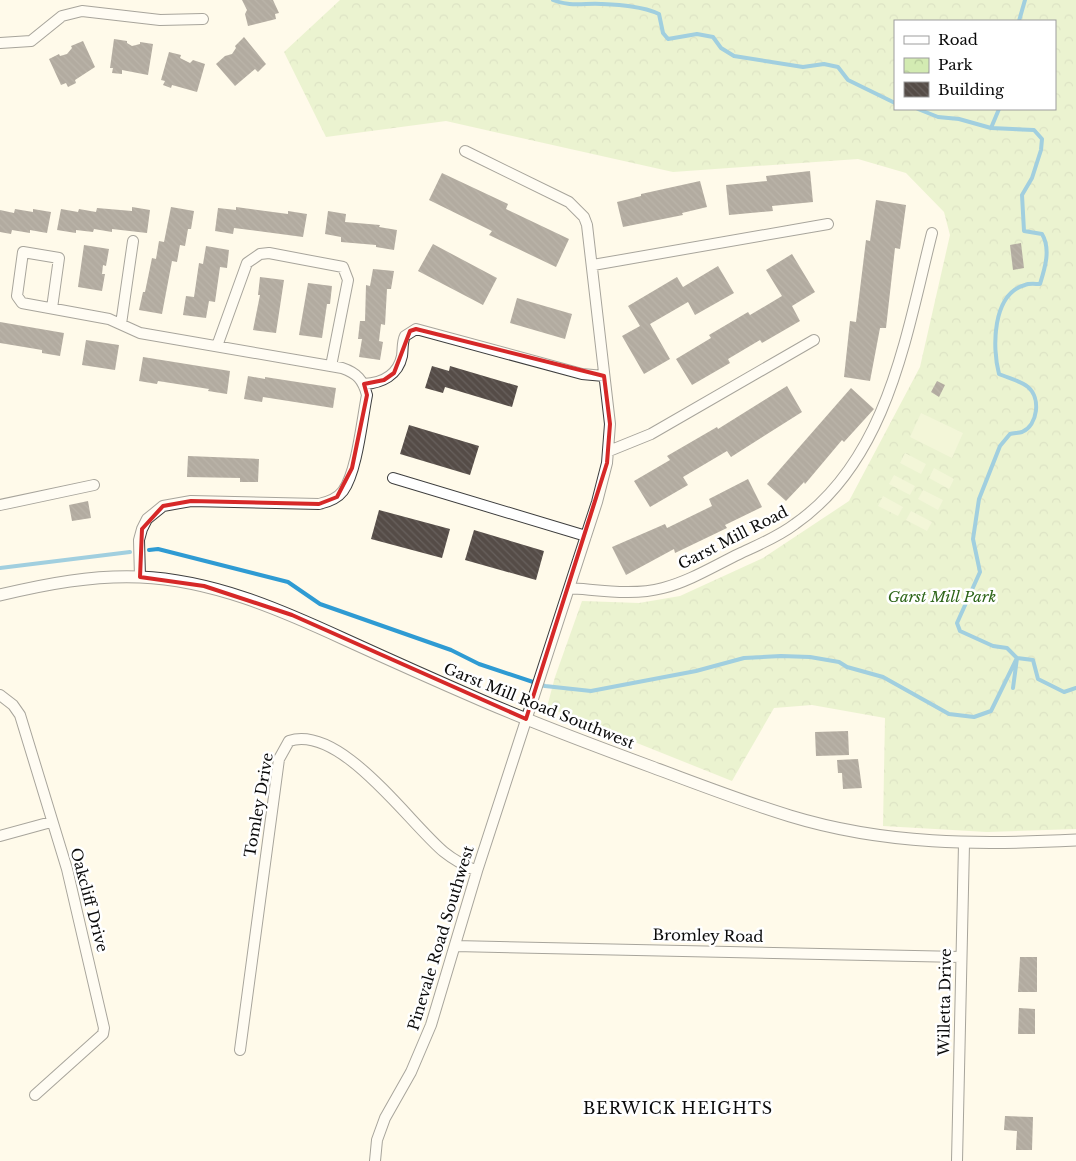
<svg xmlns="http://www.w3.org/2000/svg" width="1076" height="1161" font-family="'Libre Baskerville',serif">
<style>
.park{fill:url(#park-crowns);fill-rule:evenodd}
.pitch{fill:#e4f1c4}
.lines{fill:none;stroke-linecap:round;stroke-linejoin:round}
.stream{stroke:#2f9bd3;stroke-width:4}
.building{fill:url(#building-back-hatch)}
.minor-casing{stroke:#3e3e3e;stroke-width:12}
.tertiary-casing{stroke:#3e3e3e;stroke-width:13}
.minor{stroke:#fff;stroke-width:10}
.tertiary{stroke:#fff;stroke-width:11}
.marked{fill:none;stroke:#d62828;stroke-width:4;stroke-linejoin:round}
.labels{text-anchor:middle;stroke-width:5;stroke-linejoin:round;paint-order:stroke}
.street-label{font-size:15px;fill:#0b0b0b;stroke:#fff}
.park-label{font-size:15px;font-style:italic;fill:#2d6519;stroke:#fff}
.neighbourhood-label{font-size:16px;letter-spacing:1px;fill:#0b0b0b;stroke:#fff}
</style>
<defs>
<pattern id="park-crowns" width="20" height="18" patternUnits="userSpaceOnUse" patternTransform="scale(1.25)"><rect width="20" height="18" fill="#d3ebb2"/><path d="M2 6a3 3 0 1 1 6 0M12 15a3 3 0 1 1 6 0" fill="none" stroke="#b4c898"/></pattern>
<pattern id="building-back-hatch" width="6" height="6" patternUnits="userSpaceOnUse" patternTransform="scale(1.25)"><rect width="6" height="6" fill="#554c47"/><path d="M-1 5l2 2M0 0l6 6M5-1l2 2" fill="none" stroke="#68615d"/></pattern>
</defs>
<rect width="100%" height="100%" fill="#fffaea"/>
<path class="park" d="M340,0H1076V829L987,832L883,826L885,718L812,705L774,708L732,781L547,707L555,677L582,601L639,603L680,596L763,558L849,501L920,367L950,235L944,212L906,173L858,159L673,172L446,121L326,137L284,52ZM895,21H1055V109H895Z"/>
<path class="pitch" d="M921,413L963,433L952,458L910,437Z
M905,453L926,464L921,474L900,463Z
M934,468L954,479L949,489L929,478Z
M894,475L915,486L910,495L889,484Z
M923,490L943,500L938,510L918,499Z
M883,496L903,507L898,516L878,506Z
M911,511L932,522L927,531L906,520Z"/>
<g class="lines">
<path class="stream" d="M553,0C569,7 585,3 601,4C620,5 642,6 659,14L663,33L668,39L697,34L713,37L721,48L734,56L803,67L824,64L838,67L848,80L895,103
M1019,21L1025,0
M991,128L999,109
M149,550L158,549L288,582L320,604L451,650L479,664L545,686L591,691L696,671L744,658L781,656L810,657L839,662L847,667L883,677L949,714L974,717L991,711L1017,658L1007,648L993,646L960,631L957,623L980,572L973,539L979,499L1000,446L1010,434C1013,433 1019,433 1022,432C1038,425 1041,398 1028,387C1021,381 1008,378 999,374C992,348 992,294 1025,285C1029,283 1035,284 1040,284C1045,268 1051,249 1042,234L1024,231L1022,195L1032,178L1041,150L1042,139L1034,130L991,128L959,119L938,117L918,109
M0,568L130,552
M1013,688L1017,658L1033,660L1038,679L1064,692L1076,688"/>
</g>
<path class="building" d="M242,0H273L279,13L275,14L276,19L248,26L245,14L247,10Z
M244,37L266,64L258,72L255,69L235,86L216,64L225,56L232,54L236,48L235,46Z
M114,39L127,41V43L132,46L140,44V42L153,44L148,75L122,70V74L112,73L113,68H110Z
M83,41L95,67L75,80L76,83L68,87L66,83L61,85L49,59L59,54L60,56L67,54L72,48L71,46Z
M169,52L181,55L180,58L190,63L193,60L205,64L197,92L172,85L171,88L163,85L165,81L161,80Z
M810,171L813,202L772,206L773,211L729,215L726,185L767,181L766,176Z
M442,173L508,204L506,209L569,239L556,267L489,235L492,231L429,200Z
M700,181L707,207L682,213L683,215L623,227L617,202L641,196V194Z
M876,200L906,205L900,249L895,248L886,328H880L870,381L844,377L850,321L856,322L866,240L870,241Z
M132,207L150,210L147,233L112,229V232L94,229L93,232L76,230V233L57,230L61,209L78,212L79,209L96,212L97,208L132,211Z
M171,207L194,211L191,229H188L185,246L180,245L177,262L172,261L162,314L139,310L143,292H145L152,258L156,259L159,241L164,242Z
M236,207L288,214V211L307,214L303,237L234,228L233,234L215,231L218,208L236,210Z
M15,209L33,212V209L51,212L47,233L30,230V233L12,230L11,234L0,232V210L14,213Z
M328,211L346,214L345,222L380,225L379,227L397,230L394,250L376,247V245L341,242V237L325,234Z
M1021,243L1024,268L1013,270L1010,245Z
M433,244L497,278L483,305L418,271Z
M84,245L109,249L106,266L103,265L102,274H105L102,291L78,287Z
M206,246L229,250L227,268L220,267L215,302L209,301L206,318L183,315L186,296L194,297L199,263L203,264Z
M792,254L815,292L792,306L800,321L762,343L760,340L728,359L730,363L692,385L676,359L711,338L709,335L748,312L750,315L782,296L766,270Z
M718,266L734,293L695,315L688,302L650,324L670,359L644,374L622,336L640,326L628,306L677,277L683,287Z
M373,269L394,271L391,289H387L385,325L381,324L379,341L383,342L380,360L359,357L362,339H358L360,321H365L366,285L370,286Z
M260,277L284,280L276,333L253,330L260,295H258Z
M308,283L332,286L330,304H327L322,338L299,335Z
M517,298L572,314L565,339L510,323Z
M0,322L64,333L60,356L42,353V350L0,343Z
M86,340L119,345L115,370L82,365Z
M143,357L230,371L227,394L208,391L209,389L158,381L157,384L139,381Z
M432,366L449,371L450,366L518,386L512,407L445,387L443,393L425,388Z
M248,376L265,379V377L336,388L333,408L263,397L262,402L244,399Z
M937,381L945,385L939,397L931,392Z
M787,386L802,412L731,457L727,451L683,477L688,485L650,507L634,481L670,460L667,456L717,427L718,429Z
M851,388L874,409L844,442L842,440L805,484L804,482L786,501L767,484Z
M409,425L479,446L470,475L400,454Z
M188,456L259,459L258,482H240V478L187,477Z
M748,479L762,507L725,525L727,528L675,553L674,549L626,575L612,547L665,524L667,528L712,506L709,499Z
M88,501L91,518L72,521L69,505Z
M379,510L450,529L442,558L371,539Z
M474,530L544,551L536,580L465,560Z
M848,731L849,755L816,756L815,732Z
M858,759L862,788L843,789L842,773H838L837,760Z
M1020,957H1037V992H1018Z
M1019,1008L1035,1009V1034H1018Z
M1005,1116L1033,1117L1032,1150H1016L1017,1131L1004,1130Z"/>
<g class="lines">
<defs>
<path id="minor" d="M0,43L31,41L62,16L82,11L160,20L203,19
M593,265L828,224
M52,308L59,258L23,252L17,296L22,303L109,319L140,333L342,368C357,373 363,380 367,395C362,420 357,472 343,491C337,499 328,502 319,504L191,501L163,506L147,519L142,529L139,540L140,577
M121,324L133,241
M217,346L247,263L260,254L269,253L343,267L348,280L331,366
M364,384C382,383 398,375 402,356C403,349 402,342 405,336L416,329L582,374L604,376
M609,451L651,434L814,340
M393,478L586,536
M0,505L94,485
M569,588C600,590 633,596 663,588C690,581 714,566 739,554C758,545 778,537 795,524C888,459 906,335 932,233
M0,695L13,705L20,715L67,869L104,1028L103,1034L35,1095
M0,836L51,822
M455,946L961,957
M240,1050L279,759L289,741C341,724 409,823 444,852C454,860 465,866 477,871
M375,1161L377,1140L385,1118L411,1072L431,1025L477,871L597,502L607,463L610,424L587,225L584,217L569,202L465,151
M957,1161L964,844"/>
<path id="tertiary" d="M0,595C46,584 93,575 140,577C212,580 279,609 344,639C390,660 437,681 483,701C539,725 595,746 652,767C698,784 744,802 790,816C885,845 979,845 1076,840"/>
</defs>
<use href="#minor" class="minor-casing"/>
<use href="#tertiary" class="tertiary-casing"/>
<use href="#minor" class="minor"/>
<use href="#tertiary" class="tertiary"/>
</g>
<path d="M0 0H1076V1161H0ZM416,329L604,376L610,424L607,463L526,719L292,615L204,586L140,577L142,529L163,506L191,501L319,504L337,497L352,468L367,395L364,384L384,380L394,373L410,331Z" fill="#fffaea" fill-opacity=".55" fill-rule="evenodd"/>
<path class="marked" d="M416,329L604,376L610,424L607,463L526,719L292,615L204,586L140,577L142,529L163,506L191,501L319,504L337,497L352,468L367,395L364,384L384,380L394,373L410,331Z"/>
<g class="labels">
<g class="street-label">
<text transform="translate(733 538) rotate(-27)" y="5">Garst Mill Road</text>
<text transform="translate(539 706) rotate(22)" y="5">Garst Mill Road Southwest</text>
<text transform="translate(259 805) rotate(-80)" y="5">Tomley Drive</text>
<text transform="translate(89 900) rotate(75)" y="5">Oakcliff Drive</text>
<text transform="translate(708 936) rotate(1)" y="5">Bromley Road</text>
<text transform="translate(441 938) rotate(-73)" y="5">Pinevale Road Southwest</text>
<text transform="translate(945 1002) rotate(-89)" y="5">Willetta Drive</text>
</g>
<g class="park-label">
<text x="942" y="602">Garst Mill Park</text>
</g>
<g class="neighbourhood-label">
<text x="678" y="1114">BERWICK HEIGHTS</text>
</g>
</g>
<rect x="894" y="20" width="162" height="90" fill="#ffffff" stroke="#9d9d9d"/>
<rect x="904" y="36" width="25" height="8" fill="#ffffff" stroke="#9d9d9d"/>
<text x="938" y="45" font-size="15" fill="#0b0b0b">Road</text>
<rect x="904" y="58" width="25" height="15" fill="url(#park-crowns)" stroke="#9d9d9d"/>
<text x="938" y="70" font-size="15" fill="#0b0b0b">Park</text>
<rect x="904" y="82" width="25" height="15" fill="url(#building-back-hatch)" stroke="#9d9d9d"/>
<text x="938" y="95" font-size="15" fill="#0b0b0b">Building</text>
</svg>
